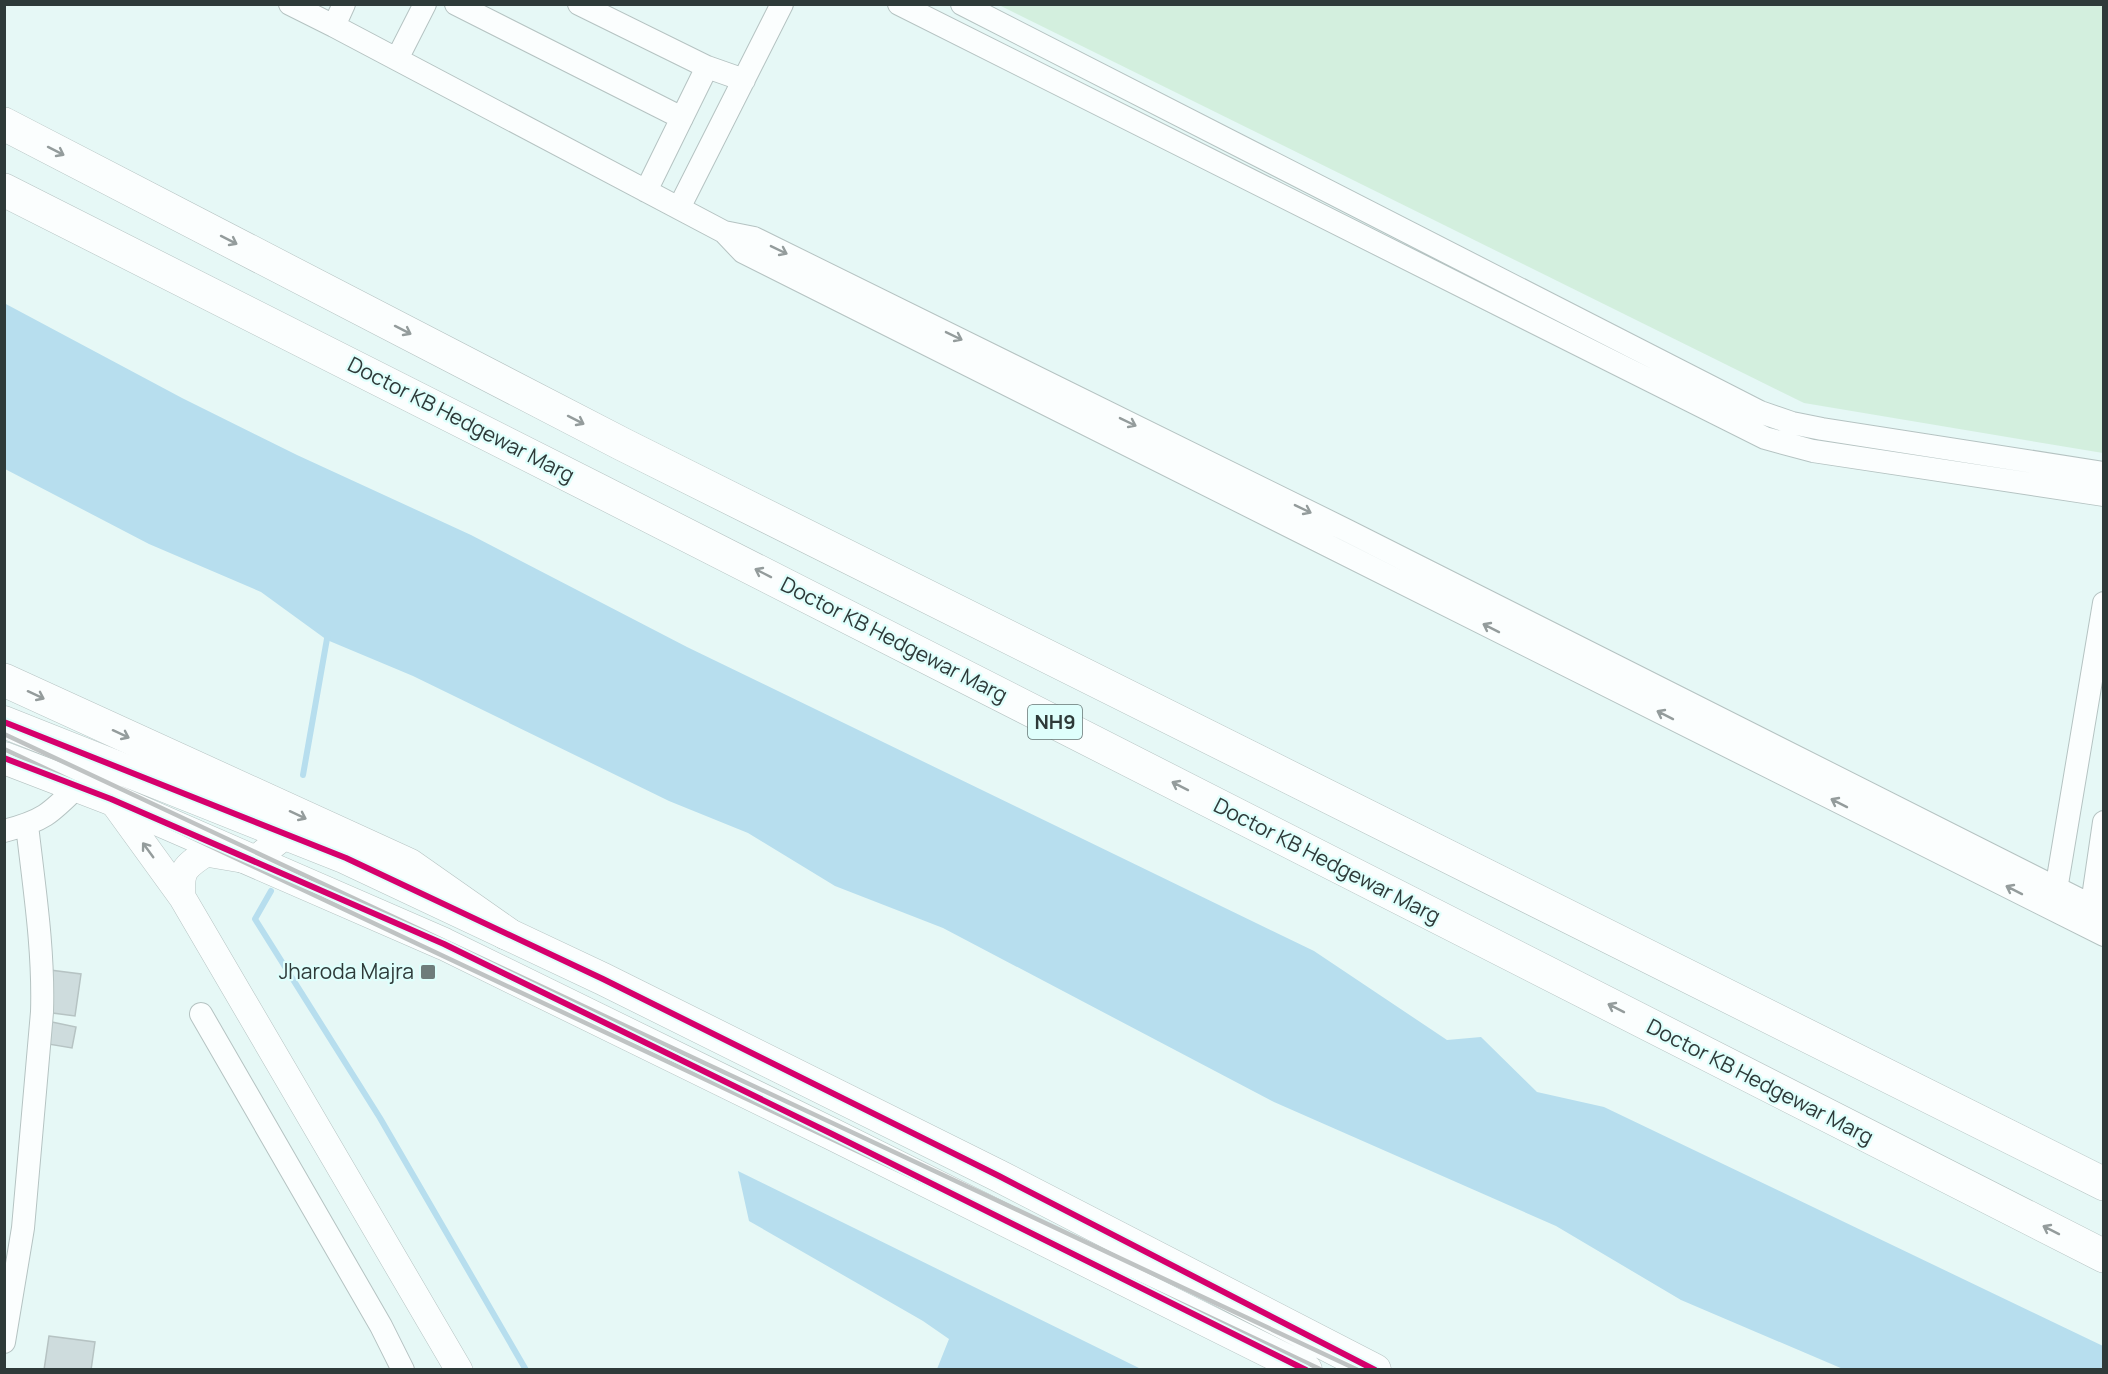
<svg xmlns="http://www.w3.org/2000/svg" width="2108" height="1374" font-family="Manrope,sans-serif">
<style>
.green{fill:#d3efde}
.water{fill:#b7deee}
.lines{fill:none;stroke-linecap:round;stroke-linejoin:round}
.stream{stroke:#b7deee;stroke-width:6}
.building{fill:#cedcdd;stroke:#b6c3c3;stroke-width:1.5}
.minor-casing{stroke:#b5c3c2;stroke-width:24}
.tertiary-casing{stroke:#b5c3c2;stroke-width:28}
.secondary-casing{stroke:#b5c3c2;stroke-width:33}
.trunk-casing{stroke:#b5c3c2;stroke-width:34}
.minor{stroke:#fbfefe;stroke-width:22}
.tertiary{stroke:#fbfefe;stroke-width:27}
.secondary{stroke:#fbfefe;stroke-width:32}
.trunk{stroke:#fbfefe;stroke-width:33}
.rail{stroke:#bfc3c3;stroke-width:4.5}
.cycleway-casing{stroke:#dffffc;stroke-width:10}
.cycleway{stroke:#d6006c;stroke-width:6}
.oneway{stroke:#949c9c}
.poi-dot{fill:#6e7c7b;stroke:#dffffc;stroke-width:2}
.labels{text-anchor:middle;stroke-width:4.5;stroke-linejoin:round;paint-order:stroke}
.shield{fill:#dffffc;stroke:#637574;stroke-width:1.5}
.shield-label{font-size:20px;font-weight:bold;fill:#2e3a39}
.street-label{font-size:21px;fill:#2e3a39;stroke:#dffffc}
.poi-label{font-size:21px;fill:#2e3a39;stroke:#dffffc;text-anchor:end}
</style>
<rect width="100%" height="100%" fill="#e6f8f6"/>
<path class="green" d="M999,5H2103V453L1804,403Z"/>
<path class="water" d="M4,303L182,398L297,455L471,535L687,647L1314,951L1447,1040L1481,1037L1537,1092L1604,1107L2103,1346V1369H1843L1681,1300L1556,1226L1274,1102L943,928L835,886L748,833L669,801L413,676L327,640L261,592L149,544L5,469Z
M738,1171L1141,1369H937L949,1339L923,1321L749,1221Z"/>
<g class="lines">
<path class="stream" d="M303,775L328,633
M271,891L255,919L380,1118L526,1370"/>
</g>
<path class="building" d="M50,970L81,974L75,1016L45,1012Z
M52,1022L76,1027L72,1048L48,1044Z
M49,1336L95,1342L91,1370H44Z"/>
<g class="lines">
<defs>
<path id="minor" d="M290,4L334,26L724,232L743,252L2104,935
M456,4L682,118
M579,4L707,67L744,80
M899,4L1765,438L1813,451L2104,495
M962,4L1760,412L1792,423L1822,429L2104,473
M334,26L344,4
M397,59L425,4
M646,191L707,67
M679,208L782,4
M724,232L754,238L1348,531L2104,912
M4,831C43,821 50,814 78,786
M2054,902L2104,603
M2090,918L2104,822
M201,1014L381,1326L403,1370
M4,1342L23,1228L42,1012C44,949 34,887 27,825"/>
<path id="tertiary" d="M111,799L182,897L459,1370
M182,897C180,871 184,867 206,853L253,861L287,834"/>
<path id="secondary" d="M4,722L346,858L603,979L999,1176L1375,1370
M4,758L111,799L444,944L832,1134L1306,1370"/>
<path id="trunk" d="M4,124L622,444L2104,1184
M4,190L602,492L2104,1256
M4,680L409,865L506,933"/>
</defs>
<use href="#minor" class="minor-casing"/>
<use href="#tertiary" class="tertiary-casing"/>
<use href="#secondary" class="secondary-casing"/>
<use href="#trunk" class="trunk-casing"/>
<use href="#minor" class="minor"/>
<use href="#tertiary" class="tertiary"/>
<use href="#secondary" class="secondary"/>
<use href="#trunk" class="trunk"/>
<path class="rail" d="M4,734L1358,1370
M4,749L1322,1370"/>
<defs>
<path id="cycleway" d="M4,722L346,858L603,979L999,1176L1375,1370
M4,758L111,799L444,944L832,1134L1306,1370"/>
</defs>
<use href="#cycleway" class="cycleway-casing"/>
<use href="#cycleway" class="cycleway"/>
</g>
<defs><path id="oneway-shaft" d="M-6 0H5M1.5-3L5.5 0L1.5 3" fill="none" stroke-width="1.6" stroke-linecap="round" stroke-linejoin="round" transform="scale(1.5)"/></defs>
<g class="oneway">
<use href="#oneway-shaft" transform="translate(56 151) rotate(27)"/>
<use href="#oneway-shaft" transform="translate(229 240) rotate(27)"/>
<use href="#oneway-shaft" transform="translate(779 250) rotate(26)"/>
<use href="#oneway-shaft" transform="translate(403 330) rotate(27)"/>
<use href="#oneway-shaft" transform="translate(954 336) rotate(26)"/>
<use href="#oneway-shaft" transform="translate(576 420) rotate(27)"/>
<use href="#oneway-shaft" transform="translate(1128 422) rotate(26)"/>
<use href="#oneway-shaft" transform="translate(1303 509) rotate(26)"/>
<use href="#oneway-shaft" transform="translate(763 573) rotate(-153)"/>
<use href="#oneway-shaft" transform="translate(1491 628) rotate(-153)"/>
<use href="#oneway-shaft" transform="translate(36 695) rotate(25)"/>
<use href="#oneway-shaft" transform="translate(1665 715) rotate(-153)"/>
<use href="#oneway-shaft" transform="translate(121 734) rotate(25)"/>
<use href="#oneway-shaft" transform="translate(1180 786) rotate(-153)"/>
<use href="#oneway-shaft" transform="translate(1839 803) rotate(-153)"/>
<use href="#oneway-shaft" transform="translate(298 815) rotate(25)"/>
<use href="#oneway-shaft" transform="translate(148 850) rotate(-126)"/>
<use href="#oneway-shaft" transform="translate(2014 890) rotate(-153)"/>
<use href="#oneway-shaft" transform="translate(1616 1008) rotate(-153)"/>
<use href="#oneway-shaft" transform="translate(2051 1230) rotate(-153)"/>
</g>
<rect class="poi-dot" x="420" y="964" width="16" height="16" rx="3"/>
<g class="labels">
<rect class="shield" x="1028" y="705" width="54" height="34" rx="4.5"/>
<g class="shield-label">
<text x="1055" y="729">NH9</text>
</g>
<g class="street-label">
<text transform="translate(461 420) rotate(27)" y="7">Doctor KB Hedgewar Marg</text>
<text transform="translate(894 640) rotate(27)" y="7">Doctor KB Hedgewar Marg</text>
<text transform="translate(1327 861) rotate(27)" y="7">Doctor KB Hedgewar Marg</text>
<text transform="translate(1760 1082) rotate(27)" y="7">Doctor KB Hedgewar Marg</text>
</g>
<g class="poi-label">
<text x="414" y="979">Jharoda Majra</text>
</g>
</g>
<rect width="2108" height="1374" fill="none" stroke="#2e3a39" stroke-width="12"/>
</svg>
